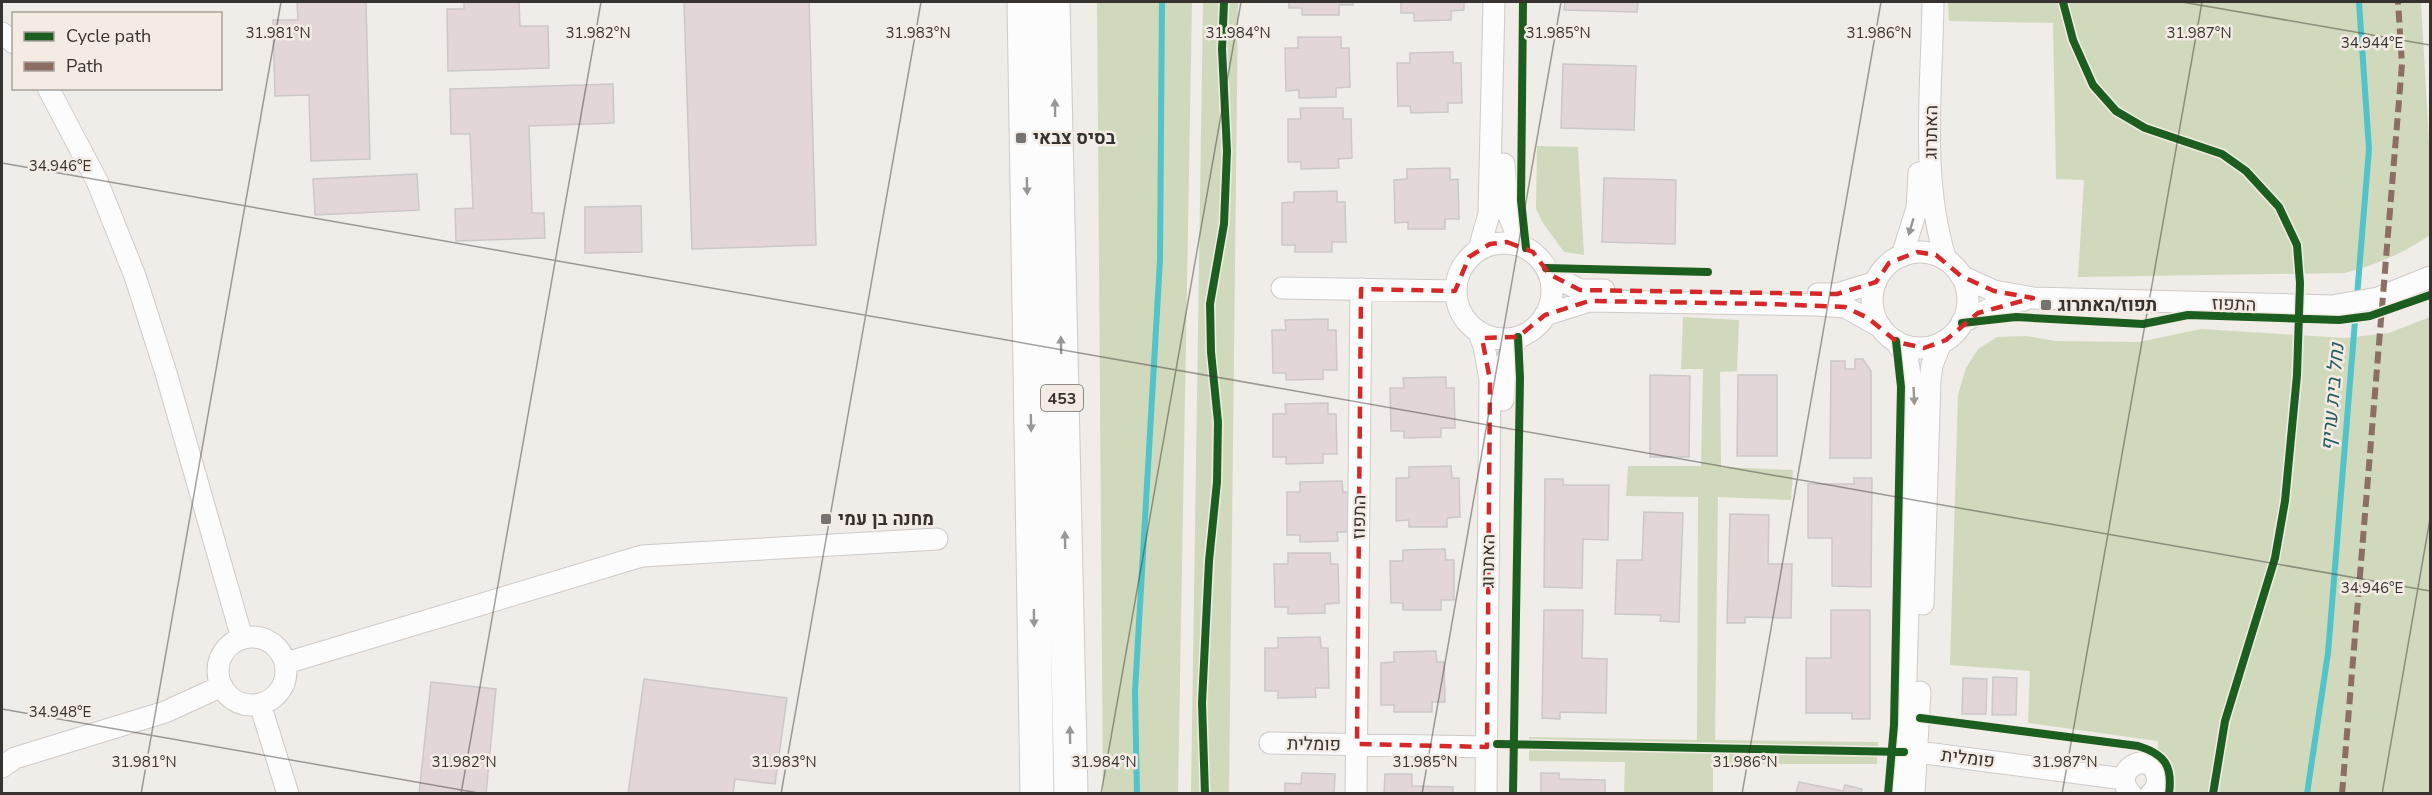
<svg xmlns="http://www.w3.org/2000/svg" width="2432" height="795" font-family="'Nunito Sans',Heebo,sans-serif">
<style>
.green{fill:#d0d9bb}
.lines{fill:none;stroke-linecap:round;stroke-linejoin:round}
.stream{stroke:#52c3c8;stroke-width:6}
.building{fill:#e2d6d7;stroke:#ccc8c7;stroke-width:1.5}
.street-casing{stroke:#cecac7;stroke-width:23}
.primary-casing{stroke:#cecac7;stroke-width:35}
.street{stroke:#fdfcfc;stroke-width:21}
.primary{stroke:#fdfcfc;stroke-width:33}
.quiet{stroke:#8d6e63;stroke-width:6;stroke-dasharray:12 6;stroke-linecap:butt}
.cycleway-casing{stroke:#f4ece4;stroke-width:11}
.cycleway{stroke:#1b5e20;stroke-width:8}
.oneway{fill:#999796}
.marked{fill:none;stroke:#d62828;stroke-width:4.5;stroke-dasharray:12 8;stroke-linejoin:round}
.ticks{fill:none;stroke:#35322f;stroke-width:1.5;stroke-opacity:0.45}
.poi-dot{fill:#767370;stroke:#f4ece4;stroke-width:2}
.labels{text-anchor:middle;stroke-width:5;stroke-linejoin:round;paint-order:stroke}
.shield{fill:#f4ece4;stroke:#6e6a65;stroke-width:1.5}
.shield-label{font-size:16px;font-weight:bold;fill:#35322f}
.street-label{font-size:18px;fill:#35322f;stroke:#f4ece4}
.poi-label{font-size:18px;font-weight:bold;fill:#35322f;stroke:#f4ece4;text-anchor:start}
.water-label{font-size:20px;font-style:italic;fill:#225b5e;stroke:#f4ece4}
.ticks-label{font-size:15px;text-anchor:middle;fill:#35322f;stroke:#f4ece4;stroke-width:5;stroke-linejoin:round;paint-order:stroke}
</style>
<rect width="100%" height="100%" fill="#f0ece8"/>
<path class="green" d="M1097,2H1192L1178,793H1103Z
M1203,2H1238L1229,794L1191,793Z
M1948,2H2421L2430,160V235C2403,254 2377,264 2345,273L2078,277L2084,180L2056,179L2053,23L1949,21Z
M1537,146L1578,147L1584,255L1564,252L1543,223L1536,209Z
M1683,317L1739,320L1737,371L1720,372L1721,467L1793,470L1791,500L1718,497L1715,740L1878,742L1877,764H1713V793L1624,794L1625,762L1529,761V737L1697,740L1698,497L1626,496L1628,466H1701L1703,369H1681Z
M2430,317V793H2155L2158,741L2028,723L2030,671L1950,665L1958,395L1966,368L1978,349L1997,337L2026,336L2055,341L2139,342L2201,329L2345,338L2389,333Z"/>
<g class="lines">
<path class="stream" d="M1137,794L1135,692L1160,260L1162,2
M2307,794L2328,653L2369,149L2359,2"/>
</g>
<path class="building" d="M297,2H366L370,159L311,161L309,95L275,96L273,20H298Z
M464,2H519L520,26H548L549,68L448,71L447,9H464Z
M684,2H809L816,245L692,249Z
M1289,2H1353V5H1339V15H1302V8H1289Z
M1401,2H1464V10L1451,11V20L1414,21V13H1401Z
M1565,2H1638L1637,12L1564,10Z
M1298,37H1341V48H1349L1350,87L1336,88V97L1299,98V90L1286,91L1285,48H1298Z
M1453,52V63H1461L1462,103H1448V112L1411,113L1410,106H1398L1397,63H1410V53Z
M1563,64L1636,66L1634,130L1561,128Z
M613,84L614,123L529,126L532,213H544L545,238L456,241L455,209L473,208L470,134H451L450,89Z
M1300,108H1343V119H1351L1352,158L1338,159L1339,168L1301,169V162H1288V119H1301Z
M1450,168V180L1458,179L1459,219H1445V229H1408V222L1395,223L1394,180L1407,179V169Z
M417,174L419,210L315,215L313,179Z
M1604,178L1676,180L1675,244L1602,242Z
M1337,191V202H1345L1346,242H1332V252H1295V245H1282V203L1294,202V192Z
M641,206L642,252L585,253V207Z
M1328,319V330H1336L1337,370H1323V379L1286,380V373H1273L1272,330H1286L1285,320Z
M1855,359H1863L1871,371V458H1830L1831,361H1845V369H1855Z
M1650,375L1690,376L1689,457H1650Z
M1738,375H1777V456H1737Z
M1446,377V388H1454L1455,428H1441V437L1404,438V431H1391L1390,388H1404L1403,378Z
M1328,403V414H1336L1337,454H1323V463L1286,464V457H1273V414H1286L1285,404Z
M1451,466L1452,478H1459L1460,517L1447,518V527H1409V520L1396,521V478H1409V467Z
M1854,478H1872L1871,587L1832,586V538H1808V484H1854Z
M1545,479H1563V485H1609L1608,540L1583,539L1582,588L1544,587Z
M1342,481L1343,492H1351V532H1337L1338,541L1300,542V535H1287V492H1300V482Z
M1644,512L1683,513L1679,622L1660,621L1661,615L1615,614L1617,560H1642Z
M1730,514L1769,515L1768,564H1792L1791,618L1745,617V623H1727Z
M1445,549L1446,560H1454V600H1441V610H1403V603H1391L1390,561H1403V550Z
M1288,553H1330L1331,564H1338L1339,603L1325,604V613L1288,614V607H1275L1274,564H1288Z
M1544,610H1583L1582,658L1607,659L1606,713L1560,712V719L1542,718Z
M1831,610H1870V719H1852V713H1806V658H1831Z
M1320,637L1321,648H1328L1329,688H1315L1316,697L1278,698V691H1265V648H1278V638Z
M1436,651L1437,662H1444L1445,702H1432V712H1394V705H1381V663L1394,662V652Z
M1993,677L2017,678L2016,715H1992Z
M1963,678L1987,679L1986,714H1962Z
M644,679L787,698L775,784L735,779L733,794H628Z
M431,682L496,689L486,794H419Z
M1302,773L1335,774L1334,794H1285V783L1301,784Z
M1541,773H1559V779L1605,780V794H1541Z
M1385,774H1412V786L1453,787V794H1384Z
M1799,782L1843,791L1845,785L1862,789L1861,794H1796Z"/>
<g class="lines">
<defs>
<path id="street" d="M1933,2C1932,87 1920,178 1946,260
M2,33L14,43
M48,88L97,181L135,276L166,373L242,638
M1504,164L1507,211L1522,246
M1456 291a48 48 0 1 1 96 0a48 48 0 1 1-96 0Z
M1479,249L1489,214L1494,2
M1872 300a48 48 0 1 1 96 0a48 48 0 1 1-96 0Z
M1902,256L1917,208L1919,173
M1549,274L1580,290H1604
M1961,276L1994,291L2033,298L2332,306L2378,298L2430,277
M1282,288L1455,291
M1818,294H1837L1876,282
M1545,315L1589,301L1816,305L1845,307L1881,327
M1962,322L1994,307L2024,300
M1478,331L1484,346L1490,380L1486,794
M1896,341L1908,362L1914,402L1905,710L1900,794
M1503,400L1505,364L1518,337
M1923,604L1930,380L1932,365L1941,343
M218 671a34 34 0 1 1 68 0a34 34 0 1 1-68 0Z
M286,663L642,556L937,539
M260,704L288,794
M1270,743L1487,747
M1918,752L2124,779
M2,767L15,758L165,712L222,686
M1356,794L1361,289
M1914,794L1920,692
M2131,794C2108,770 2151,748 2157,776C2159,783 2156,789 2151,794"/>
<path id="primary" d="M1024,2L1037,794
M1053,2L1071,794"/>
</defs>
<use href="#street" class="street-casing"/>
<use href="#primary" class="primary-casing"/>
<use href="#street" class="street"/>
<use href="#primary" class="primary"/>
<path class="quiet" d="M2342,794L2402,64L2398,2"/>
<defs>
<path id="cycleway" d="M1523,2L1521,200L1526,248
M2063,2L2073,40L2093,85L2116,111L2145,128L2222,154L2246,171L2279,207L2297,245L2300,283L2297,375L2285,501L2275,558L2225,721L2213,794
M1546,268L1708,272
M1962,323L2016,317L2143,324L2188,315L2339,320L2370,316L2430,295
M1920,718L2138,746C2164,754 2173,765 2169,794
M1497,744L1904,752
M1205,794L1202,703L1209,561L1217,482L1218,422L1211,352L1210,304L1224,224L1227,151L1222,49L1224,2
M1513,794L1520,378L1518,337
M1888,794L1894,725L1901,387L1896,341"/>
</defs>
<use href="#cycleway" class="cycleway-casing"/>
<use href="#cycleway" class="cycleway"/>
</g>
<defs><path id="oneway-solid" d="M-6-.8H1V-3.2L6.5 0L1 3.2V.8H-6Z" transform="scale(1.5)"/></defs>
<g class="oneway">
<use href="#oneway-solid" transform="translate(1055 108) rotate(-91)"/>
<use href="#oneway-solid" transform="translate(1027 186) rotate(89)"/>
<use href="#oneway-solid" transform="translate(1911 227) rotate(106)"/>
<use href="#oneway-solid" transform="translate(1061 345) rotate(-91)"/>
<use href="#oneway-solid" transform="translate(1914 396) rotate(87)"/>
<use href="#oneway-solid" transform="translate(1031 423) rotate(89)"/>
<use href="#oneway-solid" transform="translate(1065 540) rotate(-91)"/>
<use href="#oneway-solid" transform="translate(1034 618) rotate(89)"/>
<use href="#oneway-solid" transform="translate(1070 735) rotate(-91)"/>
</g>
<path class="marked" d="M1507,242L1533,252L1549,274L1580,290L1837,294L1876,282L1889,263L1917,252L1936,255L1961,276L1994,291L2033,298L1978,313L1946,340L1924,348L1897,342L1868,318L1845,307L1771,304L1589,301L1545,315L1518,337L1482,338L1490,380L1487,747L1357,744L1361,289L1455,291L1469,257L1490,244Z"/>
<path class="ticks" d="M2182,2L2430,45M2,163L2430,591M2,709L484,794M141,794L281,2M461,794L601,2M781,794L921,2M1101,794L1241,2M1422,794L1561,2M1742,794L1881,2M2062,794L2202,2M2382,794L2430,519"/>
<g class="poi-dot">
<rect x="1015" y="132" width="12" height="12" rx="3"/>
<rect x="2040" y="299" width="12" height="12" rx="3"/>
<rect x="820" y="513" width="12" height="12" rx="3"/>
</g>
<g class="labels">
<rect class="shield" x="1041" y="385" width="42" height="26" rx="4.5"/>
<g class="shield-label">
<text x="1062" y="404">453</text>
</g>
<g class="street-label">
<text transform="translate(1931 132) rotate(-89)" y="6">האתרוג</text>
<text transform="translate(2234 304) rotate(2)" y="6">התפוז</text>
<text transform="translate(1359 517) rotate(-89)" y="6">התפוז</text>
<text transform="translate(1488 561) rotate(-89)" y="6">האתרוג</text>
<text transform="translate(1314 744) rotate(1)" y="6">פומלית</text>
<text transform="translate(1968 758) rotate(7)" y="6">פומלית</text>
</g>
<g class="poi-label">
<text x="1033" y="144">בסיס צבאי</text>
<text x="2058" y="311">תפוז/האתרוג</text>
<text x="838" y="525">מחנה בן עמי</text>
</g>
<g class="water-label">
<text transform="translate(2332 397) rotate(-85)" y="7">נחל בית עריף</text>
</g>
</g>
<g class="ticks-label">
<text x="278" y="38">31.981°N</text>
<text x="598" y="38">31.982°N</text>
<text x="918" y="38">31.983°N</text>
<text x="1238" y="38">31.984°N</text>
<text x="1558" y="38">31.985°N</text>
<text x="2199" y="38">31.987°N</text>
<text x="1879" y="38">31.986°N</text>
<text x="2372" y="48">34.944°E</text>
<text x="60" y="171">34.946°E</text>
<text x="2372" y="593">34.946°E</text>
<text x="60" y="717">34.948°E</text>
<text x="144" y="767">31.981°N</text>
<text x="464" y="767">31.982°N</text>
<text x="784" y="767">31.983°N</text>
<text x="1104" y="767">31.984°N</text>
<text x="1425" y="767">31.985°N</text>
<text x="1745" y="767">31.986°N</text>
<text x="2065" y="767">31.987°N</text>
</g>
<rect width="2432" height="795" fill="none" stroke="#35322f" stroke-width="6"/>
<rect x="12" y="12" width="210" height="78" fill="#f4ece4" stroke="#a8a29c" stroke-width="1.5"/>
<rect x="24" y="32" width="30" height="9" fill="#1b5e20" stroke="#a8a29c" stroke-width="1.5"/>
<text x="66" y="42" font-size="18" fill="#35322f">Cycle path</text>
<rect x="24" y="62" width="30" height="9" fill="#8d6e63" stroke="#a8a29c" stroke-width="1.5"/>
<text x="66" y="72" font-size="18" fill="#35322f">Path</text>
</svg>
